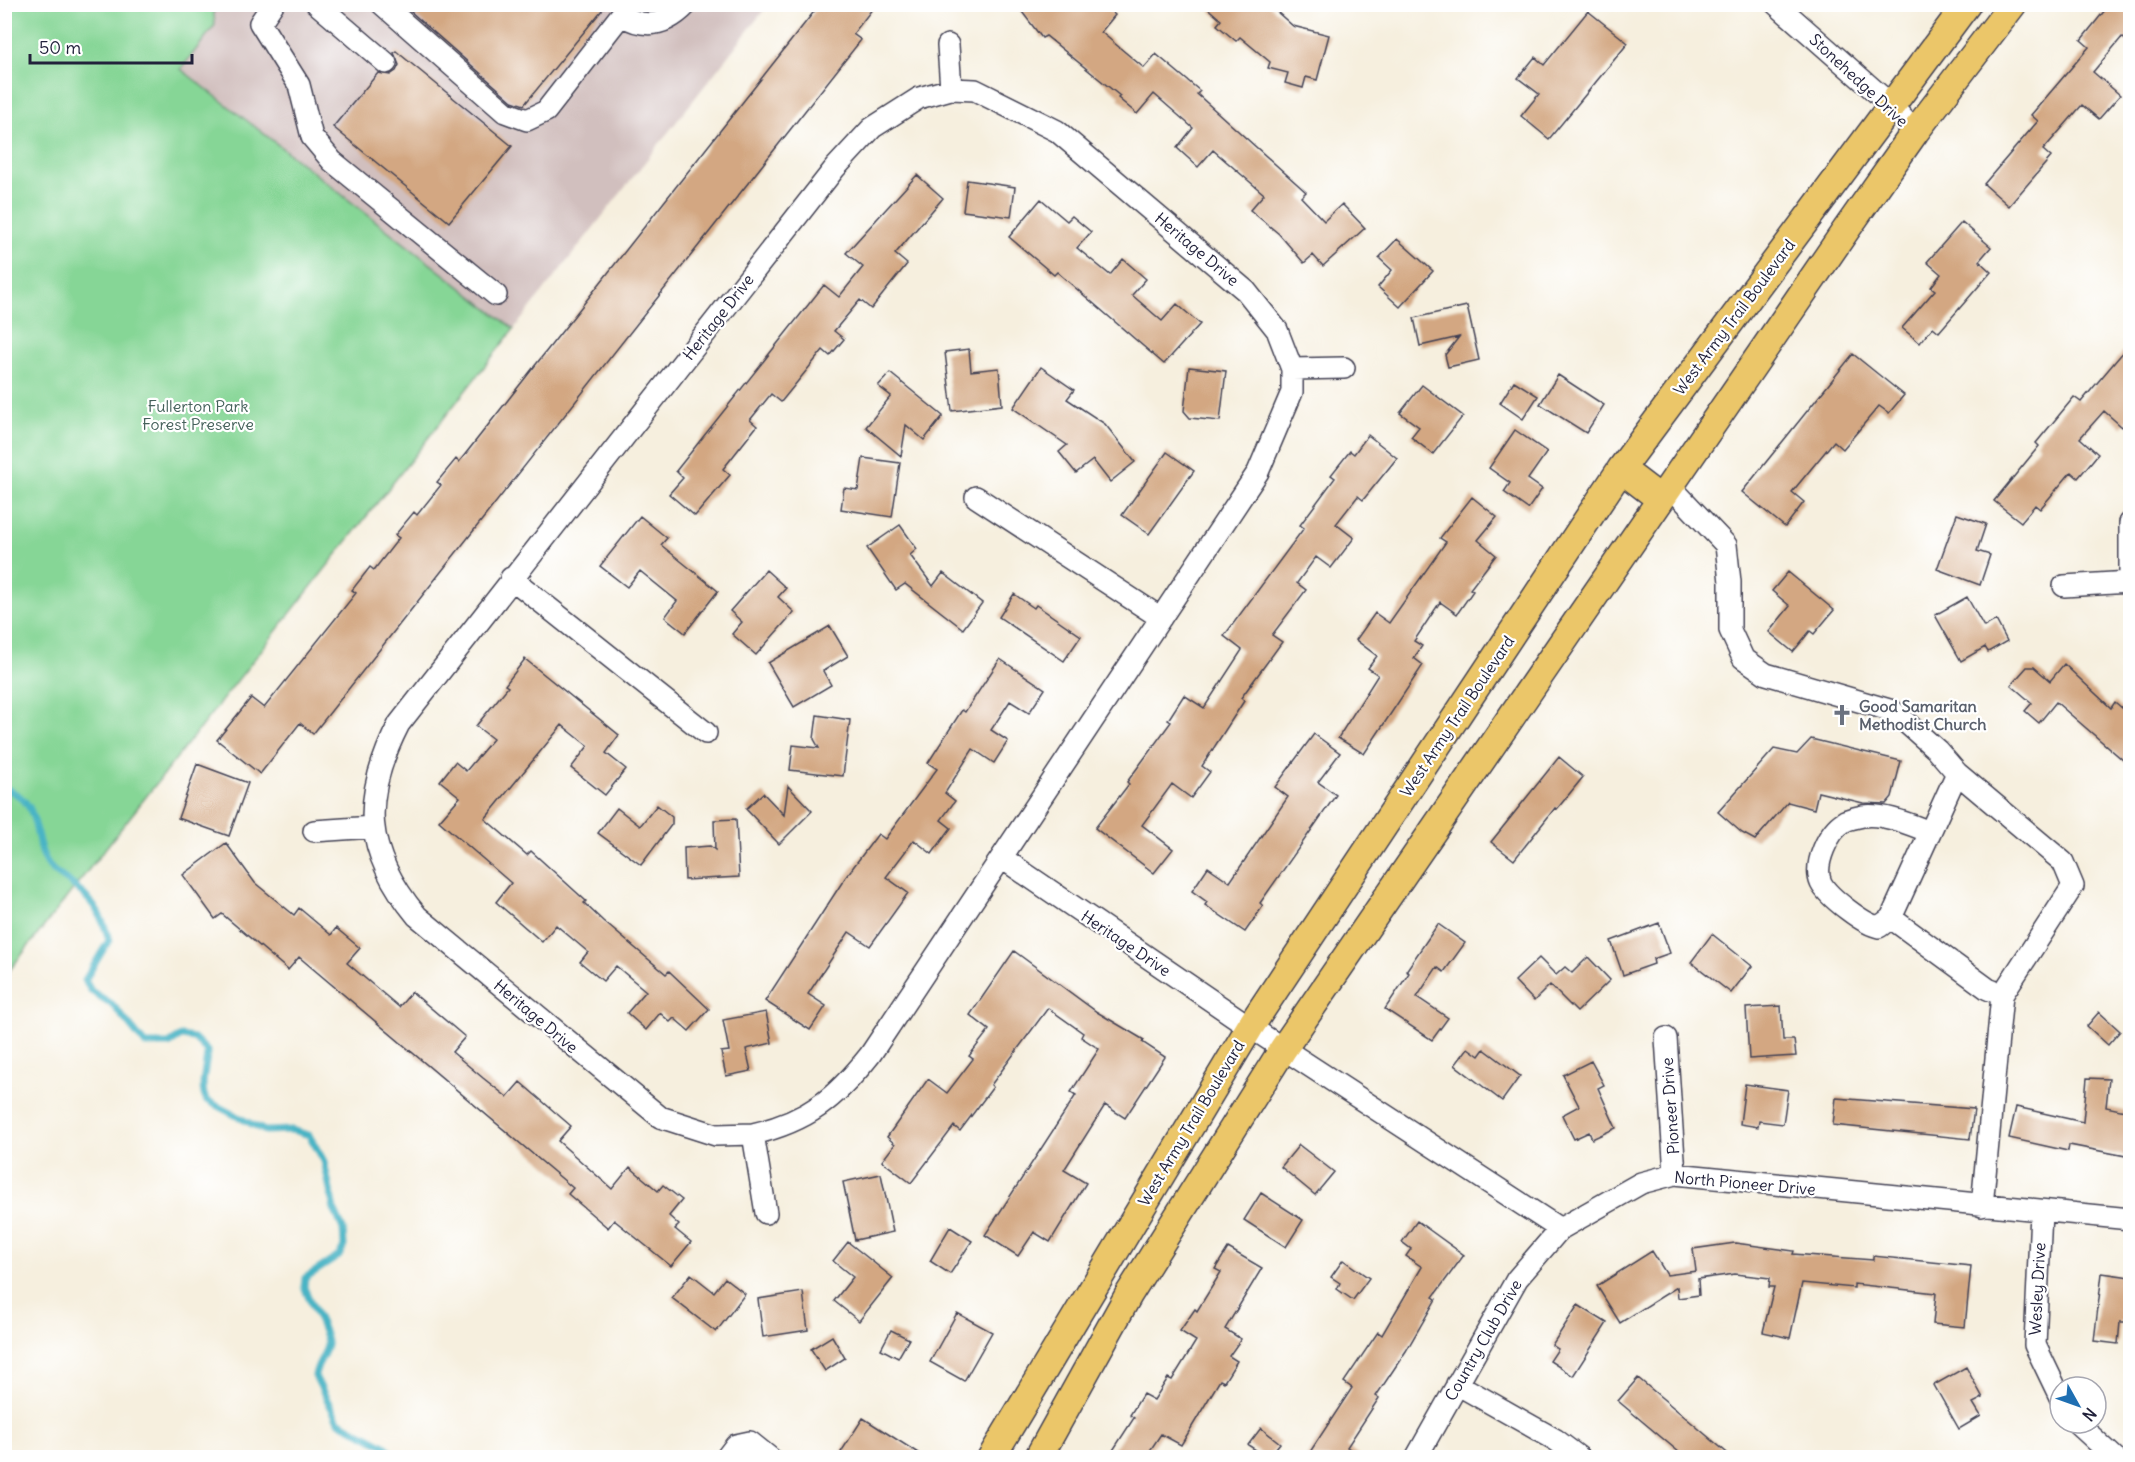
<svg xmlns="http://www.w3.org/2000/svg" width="2135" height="1462" font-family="Delius,sans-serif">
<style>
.industrial{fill:#d1bfbe}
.green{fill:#86d696;stroke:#547c68;stroke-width:1.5}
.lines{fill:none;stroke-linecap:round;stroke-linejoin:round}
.stream{stroke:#48b4c5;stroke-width:7}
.building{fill:#d3a782}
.minor-casing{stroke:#424153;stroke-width:24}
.major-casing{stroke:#424153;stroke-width:30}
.minor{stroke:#fff;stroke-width:21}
.major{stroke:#ebc669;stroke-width:27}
.labels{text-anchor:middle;stroke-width:4.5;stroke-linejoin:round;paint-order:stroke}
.street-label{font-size:16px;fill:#22223b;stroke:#fff}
.park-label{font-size:16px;fill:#45615b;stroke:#fff}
.worship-label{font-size:16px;font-weight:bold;fill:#5b616d;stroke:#fff;text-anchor:start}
</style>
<rect width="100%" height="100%" fill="#fff"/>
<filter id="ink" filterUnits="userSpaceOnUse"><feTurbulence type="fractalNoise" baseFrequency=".0167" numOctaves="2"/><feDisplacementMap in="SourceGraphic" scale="12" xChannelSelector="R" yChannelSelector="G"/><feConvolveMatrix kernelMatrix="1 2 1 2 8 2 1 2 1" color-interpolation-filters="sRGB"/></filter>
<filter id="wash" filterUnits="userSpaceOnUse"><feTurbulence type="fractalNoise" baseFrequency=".008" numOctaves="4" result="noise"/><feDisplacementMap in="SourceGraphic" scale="24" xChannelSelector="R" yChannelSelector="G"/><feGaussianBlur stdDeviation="1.35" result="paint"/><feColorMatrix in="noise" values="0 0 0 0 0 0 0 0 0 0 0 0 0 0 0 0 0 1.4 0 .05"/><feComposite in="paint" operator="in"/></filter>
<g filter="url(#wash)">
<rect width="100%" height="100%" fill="#f6efde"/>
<path class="industrial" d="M213,5H768L514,329L181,68L215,25Z"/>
<path class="green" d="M5,4L213,5L215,25L181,69L514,329L5,976Z"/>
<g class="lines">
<path class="stream" d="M4,788C44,802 30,835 47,863C51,871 61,876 68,881C91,899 101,911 109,940L85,980L91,991L112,1004L145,1044H169L181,1036L194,1038L207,1051C207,1068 199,1085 206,1100L265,1131L292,1130L309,1135L324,1161L334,1209L343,1229L344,1246L339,1256L305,1278L304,1287C308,1299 329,1335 327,1345C325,1356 316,1364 315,1376L338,1421L385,1446L398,1458"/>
</g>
<g id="blocks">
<path class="building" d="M402,4H607L524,105L512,101Z
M820,4H876L853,34L861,40L313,734L300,723L260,774L217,740L251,698L264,708L356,593L352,590L370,567L374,570L399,538L395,535L414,512L417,515L441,485L437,482L456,459L459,462Z
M1016,4H1103L1115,15L1101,32L1144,68L1156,54L1200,91L1197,94L1306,192L1301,197L1324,221L1342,204L1365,228L1323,266L1313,255L1304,263L1279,234L1250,210L1264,194L1213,150L1198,167L1177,148L1193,128L1154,94L1137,114L1118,98L1120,96L1046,36L1042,38Z
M1203,4H1268L1293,26L1329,35L1317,80L1306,77L1303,88L1285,83L1288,73L1268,68L1270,62L1240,37L1236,41L1217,25L1221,20Z
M2110,4H2130V44L2122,37L2093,72L2120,95L2099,119L2082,105L2043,150L2051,157L2009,206L1984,184L2038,121L2031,115L2089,47L2081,40Z
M1588,11L1628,43L1549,139L1521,116L1539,94L1518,78L1535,57L1544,65Z
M396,51L512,146L449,222L333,127L378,73L390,75L396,71L399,65L394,53Z
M917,175L943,198L895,254L907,264L871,309L860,300L834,331L844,339L830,356L823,350L781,402L771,394L750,420L757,426L723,469L730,475L695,516L669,494L683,478L676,471L824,285L839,297L863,267L846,253Z
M967,180L1015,187L1011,217L963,211Z
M1041,199L1067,221L1072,216L1091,232L1077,248L1110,275L1123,259L1146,279L1132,295L1162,321L1177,304L1200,324L1164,364L1057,272L1054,275L1009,237Z
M1962,222L1991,247L1979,261L1991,272L1939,332L1933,327L1920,343L1902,328L1935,290L1931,287L1941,274L1927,262Z
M1397,239L1433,271L1400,307L1378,287L1392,270L1379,258Z
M1467,306L1479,360L1448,367L1445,355L1459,337L1420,346L1414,318Z
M2130,344V417L2122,427L2104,411L2080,438L2098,454L2078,478L2071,472L2040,509L2035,505L2021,522L1994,501L2039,446L2036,443L2074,397L2081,402Z
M969,349L971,371L999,368L1002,405L952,411L945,352Z
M1853,354L1904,395L1889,413L1879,406L1843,449L1834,441L1792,492L1804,502L1785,527L1742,492Z
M1041,367L1074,390L1067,399L1105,424L1135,462L1110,482L1093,460L1076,473L1059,452L1067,445L1013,408Z
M1189,367L1226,371L1220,421L1190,418L1184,411Z
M890,373L943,416L924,440L906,425L901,456L866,427L891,396L878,386Z
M1558,375L1604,405L1586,433L1540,404Z
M1514,381L1538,396L1523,419L1500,403Z
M1422,385L1463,416L1433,454L1411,437L1419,427L1400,413Z
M1515,430L1547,452L1528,479L1542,489L1528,509L1504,492L1510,483L1489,468Z
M1368,435L1397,458L1363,500L1358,496L1336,524L1354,538L1331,568L1316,557L1297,583L1306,590L1272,635L1282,642L1241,698L1244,701L1202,766L1210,772L1191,798L1172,784L1142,825L1173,849L1154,873L1095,828L1129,784L1127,782L1171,722L1168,720L1184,695L1204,708L1242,650L1224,636L1304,528L1300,525L1335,478L1331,475L1350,451L1354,454Z
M1167,452L1194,471L1149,534L1122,515Z
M863,458L900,463L892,517L841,509L844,488L858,490Z
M1472,497L1497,517L1478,540L1496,555L1470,589L1473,591L1457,614L1440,602L1414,641L1422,646L1414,658L1423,665L1364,754L1338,738L1378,675L1368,668L1377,656L1356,640L1375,613L1389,623L1446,542L1440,538Z
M1957,514L1986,524L1977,551L1990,555L1980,585L1937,569Z
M640,516L667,538L661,545L718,591L685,633L665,617L677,601L640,571L627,587L600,566Z
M900,525L917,549L910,555L933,586L943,573L982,603L963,629L905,584L896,590L867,548Z
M766,570L786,588L778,597L794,612L756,655L732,634L742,622L730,611Z
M1788,572L1834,610L1814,634L1810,631L1793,652L1769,632L1790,606L1772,591Z
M1014,594L1034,608L1036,605L1081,636L1064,661L999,617Z
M1967,597L1984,627L1996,620L2007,641L1988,652L1985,647L1961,661L1935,615Z
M830,626L848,656L823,671L831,685L794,707L768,663Z
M525,659L619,735L606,753L626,769L605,795L571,768L588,746L562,725L485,819L527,855L531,851L586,901L584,903L603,921L666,974L669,971L709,1009L689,1031L674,1018L670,1022L660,1013L646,1030L627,1013L646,991L616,966L603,981L580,962L588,952L556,925L542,942L496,902L511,883L439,821L460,797L440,781L455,762L466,771L493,739L476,726L508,687L505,685Z
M1000,659L1045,689L1029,713L1010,701L991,730L1008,741L994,763L973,749L945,793L955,801L941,820L951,828L932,854L914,840L886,877L908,893L870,946L849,932L808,994L826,1006L810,1030L765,1001L845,878L878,834L885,839L937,769L928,763L962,710L965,712Z
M2064,664L2111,708L2115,702L2130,715V766L2056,702L2039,723L2025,711L2032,703L2011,685L2027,667H2034L2050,681Z
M817,715L850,720L843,776L790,770L793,745L819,748L814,739Z
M1314,734L1340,753L1318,782L1336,795L1260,903L1263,906L1245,932L1205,905L1207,902L1192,891L1208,867L1230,882L1288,797L1275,787Z
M1811,739L1901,761L1892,797L1886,804L1863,803L1818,792L1814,809L1788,802L1755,840L1742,833L1718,812L1774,749L1797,754Z
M1559,757L1583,777L1557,809L1555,808L1514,860L1491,842Z
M197,764L248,783L229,836L178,818Z
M788,786L812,811L779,844L746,809L763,793L784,815Z
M657,805L672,817V824L641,865L598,833L617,808L640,826Z
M736,819L739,877L685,880L684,848L710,846L715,850L714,820Z
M226,843L255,883L294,915L299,908L331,935L336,928L360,948L347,963L399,1007L412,992L465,1037L452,1052L483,1078L507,1097L520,1082L571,1126L558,1141L612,1189L630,1167L658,1191L663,1185L682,1200L669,1216L679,1225L675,1229L691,1242L671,1266L614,1220L608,1228L568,1194L573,1188L299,957L288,970L222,914L215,919L183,875Z
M1659,923L1670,953L1653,959L1654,964L1623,975L1611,941Z
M1438,924L1465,943L1444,972L1437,967L1417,997L1448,1018L1432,1040L1385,1009L1409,973L1406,971Z
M1712,934L1752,966L1731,993L1691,962Z
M1014,951L1097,1012L1144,1040L1142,1042L1165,1057L1125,1118L1105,1105L1064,1170L1086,1183L1050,1242L1034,1232L1018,1256L985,1235L1076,1095L1071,1092L1099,1049L1081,1037L1083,1033L1048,1008L991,1085L993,1087L960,1131L954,1126L911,1183L882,1161L895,1144L887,1137L928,1079L947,1093L973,1059L969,1056L989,1030L970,1015Z
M1588,957L1610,980L1577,1012L1550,985L1534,1001L1515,981L1539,958L1556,975L1565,967L1572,973Z
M1781,1006L1783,1040H1794L1796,1056L1749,1059L1746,1008Z
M766,1012L772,1043L746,1049L751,1071L726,1076L721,1052L729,1051L723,1020Z
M2099,1012L2120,1031L2108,1045L2087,1026Z
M1468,1048L1479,1056L1484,1049L1520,1076L1502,1101L1455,1065Z
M1591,1061L1604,1085L1598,1088L1616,1128L1592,1139L1589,1132L1574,1139L1562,1115L1579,1106L1563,1075Z
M2087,1078L2109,1079L2106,1107L2130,1112L2126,1156L2069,1145L2068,1151L2009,1138L2016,1107L2083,1122Z
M1745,1084L1788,1090L1783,1124L1759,1121L1758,1127L1740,1124Z
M1836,1098L1974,1109L1970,1139L1833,1125Z
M1299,1145L1334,1172L1315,1195L1281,1167Z
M881,1174L893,1232L855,1240L843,1182Z
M1261,1193L1303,1220L1286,1247L1244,1220Z
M1417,1221L1464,1255L1433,1297L1436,1299L1406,1351L1376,1396L1379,1398L1347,1447L1363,1458H1306L1352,1388L1344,1382L1378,1332L1382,1335L1422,1267L1406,1256L1411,1249L1402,1242Z
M950,1227L972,1241L950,1274L930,1261Z
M848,1242L893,1278L859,1321L834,1301L853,1277L833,1261Z
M1735,1243L1794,1251L1793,1254L1873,1260V1256L1971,1266L1965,1327L1933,1324L1936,1293L1854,1284V1288L1802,1283L1790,1338L1763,1332L1774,1287H1769L1770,1278L1735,1274L1698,1279L1699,1295L1678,1298L1677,1287L1620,1323L1597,1286L1652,1251L1667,1275L1696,1271L1693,1249Z
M1228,1248L1262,1268L1225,1329L1241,1339L1229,1356L1237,1361L1224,1382L1220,1380L1181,1445L1161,1434L1145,1458H1108L1134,1418L1130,1415L1143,1394L1154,1400L1168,1378L1172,1380L1196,1341L1180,1331L1195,1309L1197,1311L1221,1272L1215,1269Z
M1343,1260L1369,1278L1353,1300L1337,1289L1340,1283L1331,1277Z
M2102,1273L2130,1277L2126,1322H2120L2118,1344L2094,1341Z
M691,1274L714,1292L725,1278L745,1294L716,1332L672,1298Z
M803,1292L808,1330L763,1337L758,1299Z
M1578,1305L1607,1323L1573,1376L1550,1361L1558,1349L1552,1345Z
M957,1313L992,1332L964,1381L930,1362Z
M891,1330L909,1339L898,1358L881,1349Z
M832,1336L845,1358L825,1371L811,1349Z
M1966,1367L1983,1398L1973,1403L1981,1416L1959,1429L1934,1385Z
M1638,1378L1692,1423L1733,1458H1686L1618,1401Z
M863,1418L926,1458H850L841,1452Z
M1261,1428L1280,1443L1268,1458L1248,1445Z"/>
</g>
</g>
<g filter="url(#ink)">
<use href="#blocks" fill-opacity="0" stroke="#424153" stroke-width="1.5"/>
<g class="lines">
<defs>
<path id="minor" d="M273,4L260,23L299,85L312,137L332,161L496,295
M317,4L386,63
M382,4L505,112L527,120L546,111L621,15C646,30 667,25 687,4
M1776,4L1892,106L1915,132
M948,45L951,89
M1292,369L1344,368
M1669,485L1726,545L1730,582V630L1743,658L1766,674L1893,711L1937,750L1957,773L2063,862L2073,886L2002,995L1982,1206
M976,497L1161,618
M2130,523V583
M511,578L706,733
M2064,586L2130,582
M314,831L373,827
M1930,832C1911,825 1884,813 1863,816C1858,817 1849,819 1845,821C1828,831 1813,865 1821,883C1828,897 1865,925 1879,927L1891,918L1957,773
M1002,858L1250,1027L1560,1229L1641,1183L1675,1174L2130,1219
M1891,918L1988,989L2002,995
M1666,1038L1675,1174
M753,1134C808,1121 835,1099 870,1055L1258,472L1292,392V369L1277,330L1246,291L1057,131L975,90L951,89L919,98L872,128L835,168L399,724C361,798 363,851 417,916L660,1117L716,1135L753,1134L766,1213
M2041,1212L2035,1345L2060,1397
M1457,1384L1556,1440L1580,1458
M2077,1423L2115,1458
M726,1458L736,1445L750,1442L770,1458
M1416,1458L1517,1279L1560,1229"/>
<path id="major" d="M1621,469L1659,498
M991,1458L1250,1027L1621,469L1967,4
M1038,1458L1129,1294L1283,1049L1846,230L1915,132L2013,4"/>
</defs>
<use href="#minor" class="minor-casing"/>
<use href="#major" class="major-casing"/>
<use href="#minor" class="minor"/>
<use href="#major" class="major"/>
</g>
</g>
<defs>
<symbol id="church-bare" viewBox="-9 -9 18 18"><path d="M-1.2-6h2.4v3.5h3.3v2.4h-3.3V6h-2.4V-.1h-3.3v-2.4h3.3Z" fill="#6b7280" stroke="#fff" stroke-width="2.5" paint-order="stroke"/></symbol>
</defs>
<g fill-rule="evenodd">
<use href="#church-bare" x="1827" y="700" width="30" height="30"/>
</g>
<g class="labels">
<g class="street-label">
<text transform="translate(1859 80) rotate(43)" y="6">Stonehedge Drive</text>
<text transform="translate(1197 249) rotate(40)" y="6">Heritage Drive</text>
<text transform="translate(718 317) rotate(-52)" y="6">Heritage Drive</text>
<text transform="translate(1734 317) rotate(-53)" y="6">West Army Trail Boulevard</text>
<text transform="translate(1457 716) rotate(-56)" y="6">West Army Trail Boulevard</text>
<text transform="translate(1126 943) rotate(34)" y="6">Heritage Drive</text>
<text transform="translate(536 1016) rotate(40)" y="6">Heritage Drive</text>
<text transform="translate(1670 1106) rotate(-94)" y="6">Pioneer Drive</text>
<text transform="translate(1191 1123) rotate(-59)" y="6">West Army Trail Boulevard</text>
<text transform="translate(1745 1183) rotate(5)" y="6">North Pioneer Drive</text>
<text transform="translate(2037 1289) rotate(-87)" y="6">Wesley Drive</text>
<text transform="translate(1483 1340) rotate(-60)" y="6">Country Club Drive</text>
</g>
<g class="park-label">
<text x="198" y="412">Fullerton Park<tspan x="198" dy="18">Forest Preserve</tspan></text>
</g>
<g class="worship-label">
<text x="1859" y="712">Good Samaritan<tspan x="1859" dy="18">Methodist Church</tspan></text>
</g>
</g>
<rect width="2135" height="1462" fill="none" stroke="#fff" stroke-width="24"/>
<g transform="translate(2078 1405) rotate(130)"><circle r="28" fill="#ffffff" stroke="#a7a7b1" stroke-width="1.5"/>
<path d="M0-4.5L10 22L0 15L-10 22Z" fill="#1f6fb2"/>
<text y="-9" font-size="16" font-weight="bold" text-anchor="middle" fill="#22223b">N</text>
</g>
<path d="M30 54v9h162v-9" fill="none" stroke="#22223b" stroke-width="3"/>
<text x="39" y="54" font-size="18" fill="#22223b" stroke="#ffffff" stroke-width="4.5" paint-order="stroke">50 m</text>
</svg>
